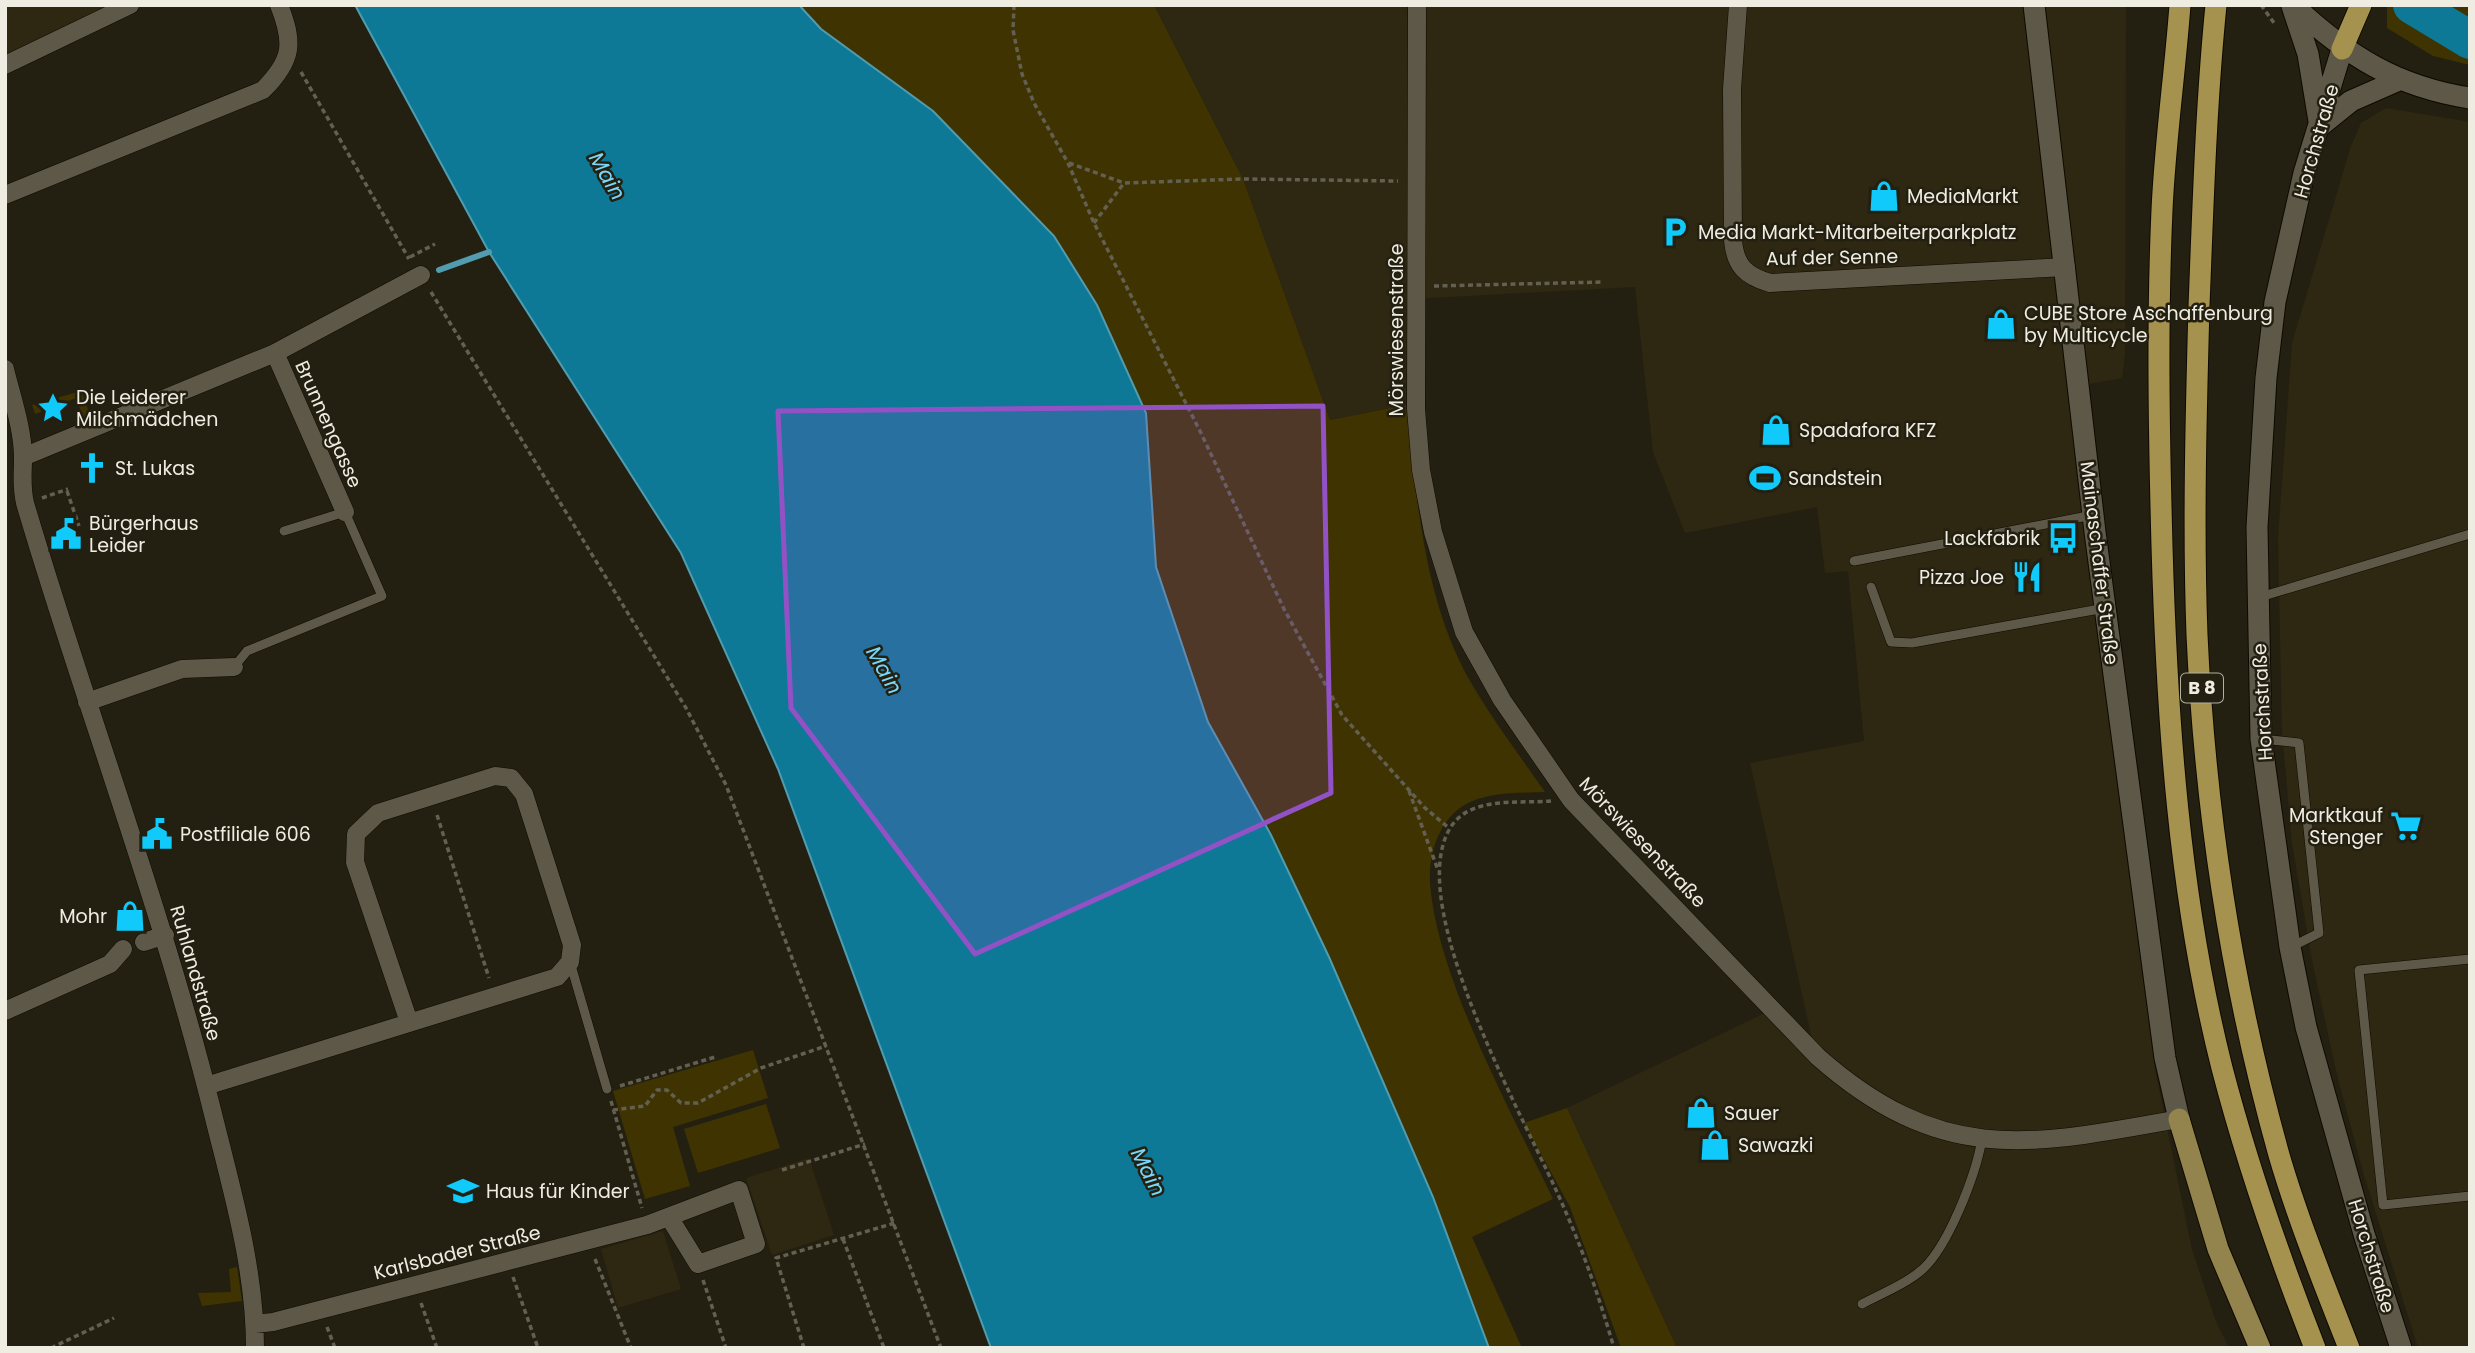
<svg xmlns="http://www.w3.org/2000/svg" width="2475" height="1353" font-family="Poppins,sans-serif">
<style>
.built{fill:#2e2711}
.green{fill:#3f3301}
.water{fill:#0d7997;stroke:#519cae;stroke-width:2}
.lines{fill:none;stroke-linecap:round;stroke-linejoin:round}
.stream{stroke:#519cae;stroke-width:6}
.river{stroke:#0d7997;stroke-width:38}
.service-casing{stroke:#0e0901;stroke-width:10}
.minor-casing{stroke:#0e0901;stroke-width:19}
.tertiary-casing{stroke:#0e0901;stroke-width:23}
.primary-casing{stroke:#0e0901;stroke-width:23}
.trunk-casing{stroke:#0e0901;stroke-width:23}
.path{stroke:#636052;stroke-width:3.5;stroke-dasharray:5 3.5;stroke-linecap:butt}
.service{stroke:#5d5848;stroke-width:9}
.minor{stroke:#5d5848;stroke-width:18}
.tertiary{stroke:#5d5848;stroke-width:21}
.primary{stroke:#93834c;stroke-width:21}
.trunk{stroke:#a5924e;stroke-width:21}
.marked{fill:#9252c6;fill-opacity:0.2;stroke:#9252c6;stroke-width:5;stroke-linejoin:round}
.labels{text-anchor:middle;stroke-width:5;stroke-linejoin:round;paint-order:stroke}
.shield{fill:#242011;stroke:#b2afa3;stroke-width:2}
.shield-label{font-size:18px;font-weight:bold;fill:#efece2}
.street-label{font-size:19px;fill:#efece2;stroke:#242011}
.poi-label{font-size:19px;fill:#efece2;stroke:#242011;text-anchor:start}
.water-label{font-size:21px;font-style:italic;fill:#78d7f9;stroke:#242011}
</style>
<rect width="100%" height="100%" fill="#242011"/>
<path class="built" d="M5,5H113L5,57Z
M1154,5H2126L2125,353L2122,378L2067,388L2156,1074L2192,1250L2215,1319L2229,1348H1677L1567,1108L1765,1013L1815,1052L1750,763L1864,741L1848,571L1825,573L1817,507L1685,533L1653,452L1635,287L1412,299L1406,405L1330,420L1243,179Z
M2386,108L2470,122V1348H2418L2363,1172L2337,1075L2312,960L2292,843L2282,730L2278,538L2292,343L2351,146L2361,123Z
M809,1158L834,1235L772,1255L746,1178Z
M663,1231L681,1289L618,1308L601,1249Z"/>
<path class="green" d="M799,5H1154L1243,179L1330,420L1406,405C1417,497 1423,598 1470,681C1492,719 1520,756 1545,792C1516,793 1476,791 1454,813C1436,830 1429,858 1430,882C1436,976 1512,1113 1553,1199L1472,1237L1522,1348H1489L1433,1197L1329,957L1271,835L1208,722L1156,567L1146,413L1097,305L1054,236L821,29Z
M2387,5H2470V65L2433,56L2387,28Z
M81,391L92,420L85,422L76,398L35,414L32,405Z
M753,1050L768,1098L673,1127L690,1186L645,1199L613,1091Z
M766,1104L780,1148L698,1173L684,1129Z
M1567,1108L1677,1348H1621L1570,1207L1524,1123Z
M237,1267L242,1301L202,1306L198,1293L231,1292L229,1269Z"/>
<path class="water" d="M355,5H799L821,29L933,111L1054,236L1097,305L1146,413L1156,567L1208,722L1271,835L1329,957L1433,1197L1489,1348H991L778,769L681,553L489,252Z"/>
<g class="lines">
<path class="stream" d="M439,270L489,252"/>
<path class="river" d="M2412,5L2470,40"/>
<defs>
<path id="service" d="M1854,561L2093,515
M1871,587L1891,642L1912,643L2105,608
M2260,597L2470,534
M234,667L247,651L382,596L345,512L284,531
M2262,739L2299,743L2319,933L2291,947
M2470,959L2359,970L2383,1205L2470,1196
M570,962L607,1089
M1862,1304C1880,1294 1902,1286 1918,1273C1947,1252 1976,1174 1982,1139"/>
<path id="minor" d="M1417,5L1416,409L1421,470L1433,532L1464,632L1502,700L1571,800L1818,1057C1942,1166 2029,1146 2179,1119
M1738,5L1732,89L1733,240C1735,266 1746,276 1770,283L2066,267
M5,65L130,5
M5,195L263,90C293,60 294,43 279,5
M275,353L345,512
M5,369C12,398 23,429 23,458C23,474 21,486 25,503C85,707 162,907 213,1114C232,1191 255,1268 255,1348
M23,457L275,353L421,275
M87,702L182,669L234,667
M144,942L165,935
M5,1011L110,964L123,949
M206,1086L557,977L570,962L572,945L524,794L511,778L495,776L378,813L356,834L355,862L409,1022
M255,1324L273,1322L647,1225L739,1190L756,1244L698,1264L669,1217"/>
<path id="tertiary" d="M2034,5L2095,532L2165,1058L2179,1119
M2293,5C2346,55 2397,87 2470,98
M2292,6L2308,54L2319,121
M2342,49L2304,173L2275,302L2266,378L2257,527L2261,739L2290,947L2306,1027L2364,1234L2401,1348
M2320,126L2351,101L2399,80"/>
<path id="primary" d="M2179,1119L2218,1249L2260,1348"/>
<path id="trunk" d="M2180,5C2175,73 2165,142 2162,210C2157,322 2159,434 2162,546C2167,720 2179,898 2222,1068C2247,1164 2279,1256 2315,1348
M2216,5C2206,105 2203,206 2199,306C2196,415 2193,526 2197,635C2205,809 2232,987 2279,1155C2297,1217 2325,1287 2349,1348
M2342,49L2361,5"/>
</defs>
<use href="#service" class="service-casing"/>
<use href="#minor" class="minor-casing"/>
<use href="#tertiary" class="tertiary-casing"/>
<use href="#primary" class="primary-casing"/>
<use href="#trunk" class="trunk-casing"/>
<path class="path" d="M1014,5L1013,30L1022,74L1034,103L1068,163L1094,223L1201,433L1284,609L1342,715L1425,808L1449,828
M2261,5L2274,23
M301,72L409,259
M1069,163L1124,183L1243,179L1398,181
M1094,223L1124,183
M410,257L435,244
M1434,286L1603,282
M431,292L686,708L726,785L941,1348
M67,491L79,526
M42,498L68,489
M1409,791L1438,870
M1551,801C1518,804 1468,795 1449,830C1404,911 1530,1127 1564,1208C1584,1253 1600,1300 1614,1348
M437,815L489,978
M620,1086L715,1057
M611,1101L642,1208
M613,1110L645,1106L657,1090H667L681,1103H698L761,1068L826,1046
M782,1170L865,1144
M843,1239L884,1348
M595,1259L631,1348
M513,1277L538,1348
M703,1280L726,1348
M421,1303L437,1348
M327,1327L335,1348
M51,1348L114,1318
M804,1348L776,1258L895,1223"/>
<use href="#service" class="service"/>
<use href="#minor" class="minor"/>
<use href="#tertiary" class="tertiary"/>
<use href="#primary" class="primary"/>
<use href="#trunk" class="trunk"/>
</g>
<path class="marked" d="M1323,406L1331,793L975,954L791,708L778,411Z"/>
<defs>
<symbol id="shop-bare" viewBox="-9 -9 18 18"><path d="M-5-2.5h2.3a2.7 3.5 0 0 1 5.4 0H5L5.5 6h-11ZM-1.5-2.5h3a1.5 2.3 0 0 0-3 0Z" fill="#0fcafa" stroke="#242011" stroke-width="2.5" paint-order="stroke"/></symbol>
<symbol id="parking-bare" viewBox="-9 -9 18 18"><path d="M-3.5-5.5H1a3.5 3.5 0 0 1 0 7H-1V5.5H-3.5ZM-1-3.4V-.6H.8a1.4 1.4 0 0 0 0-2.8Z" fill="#0fcafa" stroke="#242011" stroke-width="2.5" paint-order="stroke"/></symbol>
<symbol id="sight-bare" viewBox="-9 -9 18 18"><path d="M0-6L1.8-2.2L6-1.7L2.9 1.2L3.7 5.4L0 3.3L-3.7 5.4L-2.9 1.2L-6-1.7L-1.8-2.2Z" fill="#0fcafa" stroke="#242011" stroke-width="2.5" paint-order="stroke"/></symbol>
<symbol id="church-bare" viewBox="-9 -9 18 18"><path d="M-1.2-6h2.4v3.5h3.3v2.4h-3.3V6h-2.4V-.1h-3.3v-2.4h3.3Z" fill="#0fcafa" stroke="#242011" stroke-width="2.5" paint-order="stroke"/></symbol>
<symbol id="stadium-bare" viewBox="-9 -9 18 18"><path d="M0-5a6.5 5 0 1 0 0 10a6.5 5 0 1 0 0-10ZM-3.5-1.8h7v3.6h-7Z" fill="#0fcafa" stroke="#242011" stroke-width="2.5" paint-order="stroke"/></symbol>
<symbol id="civic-bare" viewBox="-9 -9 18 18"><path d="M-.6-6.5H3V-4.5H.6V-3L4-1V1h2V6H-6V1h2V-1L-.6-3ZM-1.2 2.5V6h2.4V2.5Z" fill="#0fcafa" stroke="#242011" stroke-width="2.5" paint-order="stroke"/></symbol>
<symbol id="bus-bare" viewBox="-9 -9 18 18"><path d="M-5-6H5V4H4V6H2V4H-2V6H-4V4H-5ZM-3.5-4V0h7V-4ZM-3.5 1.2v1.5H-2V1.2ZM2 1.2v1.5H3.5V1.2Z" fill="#0fcafa" stroke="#242011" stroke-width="2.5" paint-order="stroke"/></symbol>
<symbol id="restaurant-bare" viewBox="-9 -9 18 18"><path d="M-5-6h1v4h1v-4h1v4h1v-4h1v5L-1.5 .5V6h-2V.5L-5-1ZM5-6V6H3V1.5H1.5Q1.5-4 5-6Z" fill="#0fcafa" stroke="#242011" stroke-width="2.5" paint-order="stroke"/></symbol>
<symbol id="supermarket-bare" viewBox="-9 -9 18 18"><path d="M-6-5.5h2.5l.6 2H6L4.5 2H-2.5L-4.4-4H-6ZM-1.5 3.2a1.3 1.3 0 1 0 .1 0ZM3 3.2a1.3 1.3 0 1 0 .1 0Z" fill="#0fcafa" stroke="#242011" stroke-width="2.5" paint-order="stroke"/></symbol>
<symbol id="school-bare" viewBox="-9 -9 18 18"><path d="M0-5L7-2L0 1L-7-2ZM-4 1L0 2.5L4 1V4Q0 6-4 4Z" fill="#0fcafa" stroke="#242011" stroke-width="2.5" paint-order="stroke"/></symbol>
</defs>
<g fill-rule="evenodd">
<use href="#shop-bare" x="1862" y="174" width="44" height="44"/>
<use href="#parking-bare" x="1653" y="210" width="44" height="44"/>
<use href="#shop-bare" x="1979" y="302" width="44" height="44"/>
<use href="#sight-bare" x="31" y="386" width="44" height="44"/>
<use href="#shop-bare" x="1754" y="408" width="44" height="44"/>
<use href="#church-bare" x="70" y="446" width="44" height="44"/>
<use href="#stadium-bare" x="1743" y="456" width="44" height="44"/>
<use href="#civic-bare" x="44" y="512" width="44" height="44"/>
<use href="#bus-bare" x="2041" y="516" width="44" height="44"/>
<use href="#restaurant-bare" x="2005" y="555" width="44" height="44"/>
<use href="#supermarket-bare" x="2384" y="804" width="44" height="44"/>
<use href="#civic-bare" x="135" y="812" width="44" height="44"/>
<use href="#shop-bare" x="108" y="894" width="44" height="44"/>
<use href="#shop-bare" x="1679" y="1091" width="44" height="44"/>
<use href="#shop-bare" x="1693" y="1123" width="44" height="44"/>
<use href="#school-bare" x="441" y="1169" width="44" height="44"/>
</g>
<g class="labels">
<rect class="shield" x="2181" y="673.5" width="42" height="29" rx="5"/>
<g class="shield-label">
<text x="2202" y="694">B 8</text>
</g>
<g class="street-label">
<text transform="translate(2316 141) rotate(-74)" y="7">Horchstraße</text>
<text transform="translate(1832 257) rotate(-1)" y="7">Auf der Senne</text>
<text transform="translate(1396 330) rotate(-90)" y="7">Mörswiesenstraße</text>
<text transform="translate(329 424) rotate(66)" y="7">Brunnengasse</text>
<text transform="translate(2100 563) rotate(83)" y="7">Mainaschaffer Straße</text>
<text transform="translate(2262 702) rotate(-93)" y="7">Horchstraße</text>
<text transform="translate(1643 842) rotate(46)" y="7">Mörswiesenstraße</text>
<text transform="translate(196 973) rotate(74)" y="7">Ruhlandstraße</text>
<text transform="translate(457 1252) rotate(-14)" y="7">Karlsbader Straße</text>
<text transform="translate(2372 1256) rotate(73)" y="7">Horchstraße</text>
</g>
<g class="poi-label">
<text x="1907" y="203">MediaMarkt</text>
<text x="1698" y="239">Media Markt-Mitarbeiterparkplatz</text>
<text x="2024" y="320">CUBE Store Aschaffenburg<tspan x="2024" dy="22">by Multicycle</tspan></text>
<text x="76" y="404">Die Leiderer<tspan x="76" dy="22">Milchmädchen</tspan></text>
<text x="1799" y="437">Spadafora KFZ</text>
<text x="115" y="475">St. Lukas</text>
<text x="1788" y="485">Sandstein</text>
<text x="89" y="530">Bürgerhaus<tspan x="89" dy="22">Leider</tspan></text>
<text x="2040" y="545" text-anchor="end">Lackfabrik</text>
<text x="2004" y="584" text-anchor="end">Pizza Joe</text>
<text x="2383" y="822" text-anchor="end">Marktkauf<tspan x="2383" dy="22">Stenger</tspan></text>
<text x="180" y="841">Postfiliale 606</text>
<text x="107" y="923" text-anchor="end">Mohr</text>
<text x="1724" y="1120">Sauer</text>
<text x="1738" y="1152">Sawazki</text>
<text x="486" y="1198">Haus für Kinder</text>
</g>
<g class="water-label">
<text transform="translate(607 176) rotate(60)" y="7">Main</text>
<text transform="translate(884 670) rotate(61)" y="7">Main</text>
<text transform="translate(1148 1172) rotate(63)" y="7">Main</text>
</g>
</g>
<rect width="2475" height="1353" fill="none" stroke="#efece2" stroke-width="14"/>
</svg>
